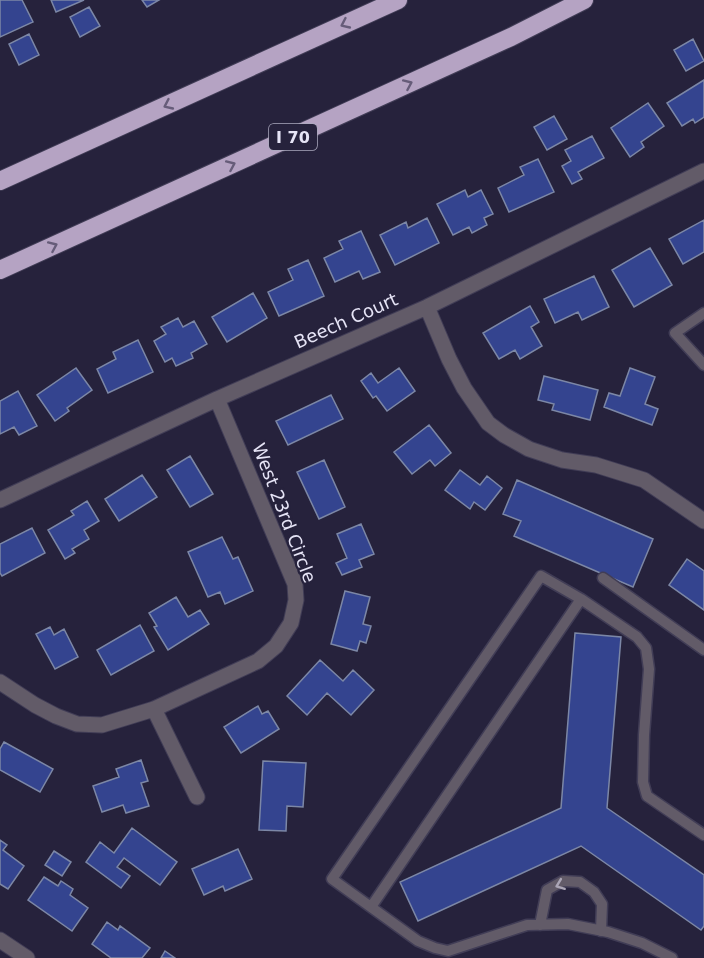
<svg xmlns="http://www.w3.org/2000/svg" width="704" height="958" font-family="'DejaVu Sans',sans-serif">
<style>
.building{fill:#34448f;stroke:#7c87a6;stroke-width:1.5}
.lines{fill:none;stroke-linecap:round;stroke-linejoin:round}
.lane-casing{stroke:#413d56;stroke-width:13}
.street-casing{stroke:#413d56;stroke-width:17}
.highway-casing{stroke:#413d56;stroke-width:20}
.lane{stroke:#625b68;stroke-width:10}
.street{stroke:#625b68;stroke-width:15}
.highway{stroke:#b5a3c3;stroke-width:18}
.oneway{stroke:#665c79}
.oneway2{stroke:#aba6b6}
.labels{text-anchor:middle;stroke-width:4.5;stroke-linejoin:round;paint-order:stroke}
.shield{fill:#26223c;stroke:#acaabe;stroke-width:1.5}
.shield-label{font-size:16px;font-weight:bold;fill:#e6e4f6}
.street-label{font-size:18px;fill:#e6e4f6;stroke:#26223c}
</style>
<rect width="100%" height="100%" fill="#26223c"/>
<path class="building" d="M0,0H22L33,22L0,37Z
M51,0H84L56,12Z
M142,0H159L147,7Z
M89,7L100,26L80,37L70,17Z
M29,34L39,55L19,65L9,44Z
M693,39L704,61L686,71L674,50Z
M704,80V117L695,123L693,119L682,126L667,103Z
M648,103L664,126L641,142L644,147L630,157L611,128Z
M554,116L567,139L547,150L534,127Z
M592,136L604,158L578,172L582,179L572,184L562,166L571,161L565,150Z
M538,159L554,192L509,212L498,188L524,175L520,167Z
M465,190L468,197L481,190L493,214L484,218L487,225L472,233L469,227L453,235L437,204Z
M427,218L439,243L395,265L380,235L406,222L408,228Z
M704,220V252L683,264L669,239Z
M361,231L380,272L363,279L359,271L335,282L324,258L343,249L339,241Z
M650,248L672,285L634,307L612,270Z
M308,260L324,296L279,316L268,292L293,280L288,269Z
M594,276L609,307L582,320L578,312L555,323L544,299Z
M253,293L267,318L227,342L212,317Z
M530,306L539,322L531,327L542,346L520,359L515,350L499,359L483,333Z
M178,318L183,327L194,321L207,344L191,353L193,358L176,366L172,358L165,362L154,341L166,334L161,327Z
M138,340L153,372L108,393L97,369L116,359L113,352Z
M76,368L92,390L67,408L69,411L55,421L37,395Z
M399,368L415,391L387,411L376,396L373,398L361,381L371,373L378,383Z
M630,368L655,377L645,404L658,409L652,425L604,407L609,393L620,396Z
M544,376L598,390L590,420L552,410L554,404L538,400Z
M18,391L37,426L19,435L14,427L0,434V401Z
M331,395L343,419L288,445L276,421Z
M429,425L451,453L435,466L430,460L412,474L394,452Z
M190,456L213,494L190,507L167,470Z
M324,460L345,507L319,519L297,472Z
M460,470L480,485L487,476L502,488L485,510L474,502L470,509L445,490Z
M142,475L157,497L119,521L105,499Z
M517,480L653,539L633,587L514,536L521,521L503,514Z
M87,501L99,521L84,530L89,539L72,549L75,553L65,559L48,530L74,515L71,511Z
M361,524L374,554L359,560L362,567L342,575L336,563L347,558L337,534Z
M32,528L45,553L2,576L0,573V544Z
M222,537L233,559L238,557L253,591L225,604L220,592L208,597L188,552Z
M687,559L704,571V610L669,585Z
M345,591L370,597L363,624L371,626L366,643L360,641L357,651L331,644Z
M176,597L188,617L200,610L209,624L168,650L154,627L157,626L149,613Z
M140,625L154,651L111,675L97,650Z
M50,627L54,635L64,629L78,657L55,669L36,634Z
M575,633L621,637L607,808L704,875V926L701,930L581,846L418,921L400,882L561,808Z
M320,660L343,681L353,670L374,690L351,715L327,693L307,715L287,696Z
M258,706L262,714L268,711L279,729L241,753L224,727Z
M4,742L53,769L40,792L0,770V749Z
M141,760L148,781L141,783L149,806L126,813L123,805L102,812L93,786L119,777L116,769Z
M263,761L306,763L303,807L287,806L286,831L259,830Z
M132,828L177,862L160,885L124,858L117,867L130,876L121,888L86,862L100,842L114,853Z
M0,840L7,845L3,850L24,866L8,889L0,884Z
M238,849L252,879L225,891L223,886L204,895L192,869Z
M54,851L71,862L62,876L45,865Z
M44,877L58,886L61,881L73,889L70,895L88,908L72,931L28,900Z
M107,922L118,930L120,926L150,948L142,958H111L92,944Z
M165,951L175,958H161Z"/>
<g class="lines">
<defs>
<path id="lane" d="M704,313L675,333L704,365
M603,578L704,650
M581,599L541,576L332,879L418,941L435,948L448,951L527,925L568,924L608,932L642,943L672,958
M371,907L581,599L637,637L646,648L649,669L644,735L643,782L647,796L704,835
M540,925L547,890L563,881L580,882L594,892L602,904L601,931"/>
<path id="street" d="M427,307L449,359L464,388L488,423L504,435L529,449L562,460L596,465L644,480L704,521
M0,500L217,399L427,307L704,171
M0,682L35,705L56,716L77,724L102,725L154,709L258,661L276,646L291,623L296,600L295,584L217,399
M154,709L197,797
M0,940L27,958"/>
<path id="highway" d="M0,181L398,0
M0,270L511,37L584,0"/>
</defs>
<use href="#lane" class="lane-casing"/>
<use href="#street" class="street-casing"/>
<use href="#highway" class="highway-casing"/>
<use href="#lane" class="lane"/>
<use href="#street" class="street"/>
<use href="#highway" class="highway"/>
</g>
<defs><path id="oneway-chevron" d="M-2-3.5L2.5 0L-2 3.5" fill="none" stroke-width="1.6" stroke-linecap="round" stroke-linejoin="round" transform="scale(1.5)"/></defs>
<g class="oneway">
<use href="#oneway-chevron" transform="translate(345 24) rotate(155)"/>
<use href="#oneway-chevron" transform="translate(408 84) rotate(-24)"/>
<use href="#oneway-chevron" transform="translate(168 105) rotate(155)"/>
<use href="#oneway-chevron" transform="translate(231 165) rotate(-24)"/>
<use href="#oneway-chevron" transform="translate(53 246) rotate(-24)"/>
</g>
<use class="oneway2" href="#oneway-chevron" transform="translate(560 885) rotate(159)"/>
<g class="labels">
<rect class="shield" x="269" y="124" width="48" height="26" rx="4.5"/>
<g class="shield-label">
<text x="293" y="143">I 70</text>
</g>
<g class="street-label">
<text transform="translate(346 321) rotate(-24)" y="6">Beech Court</text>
<text transform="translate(284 513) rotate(69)" y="6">West 23rd Circle</text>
</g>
</g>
</svg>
